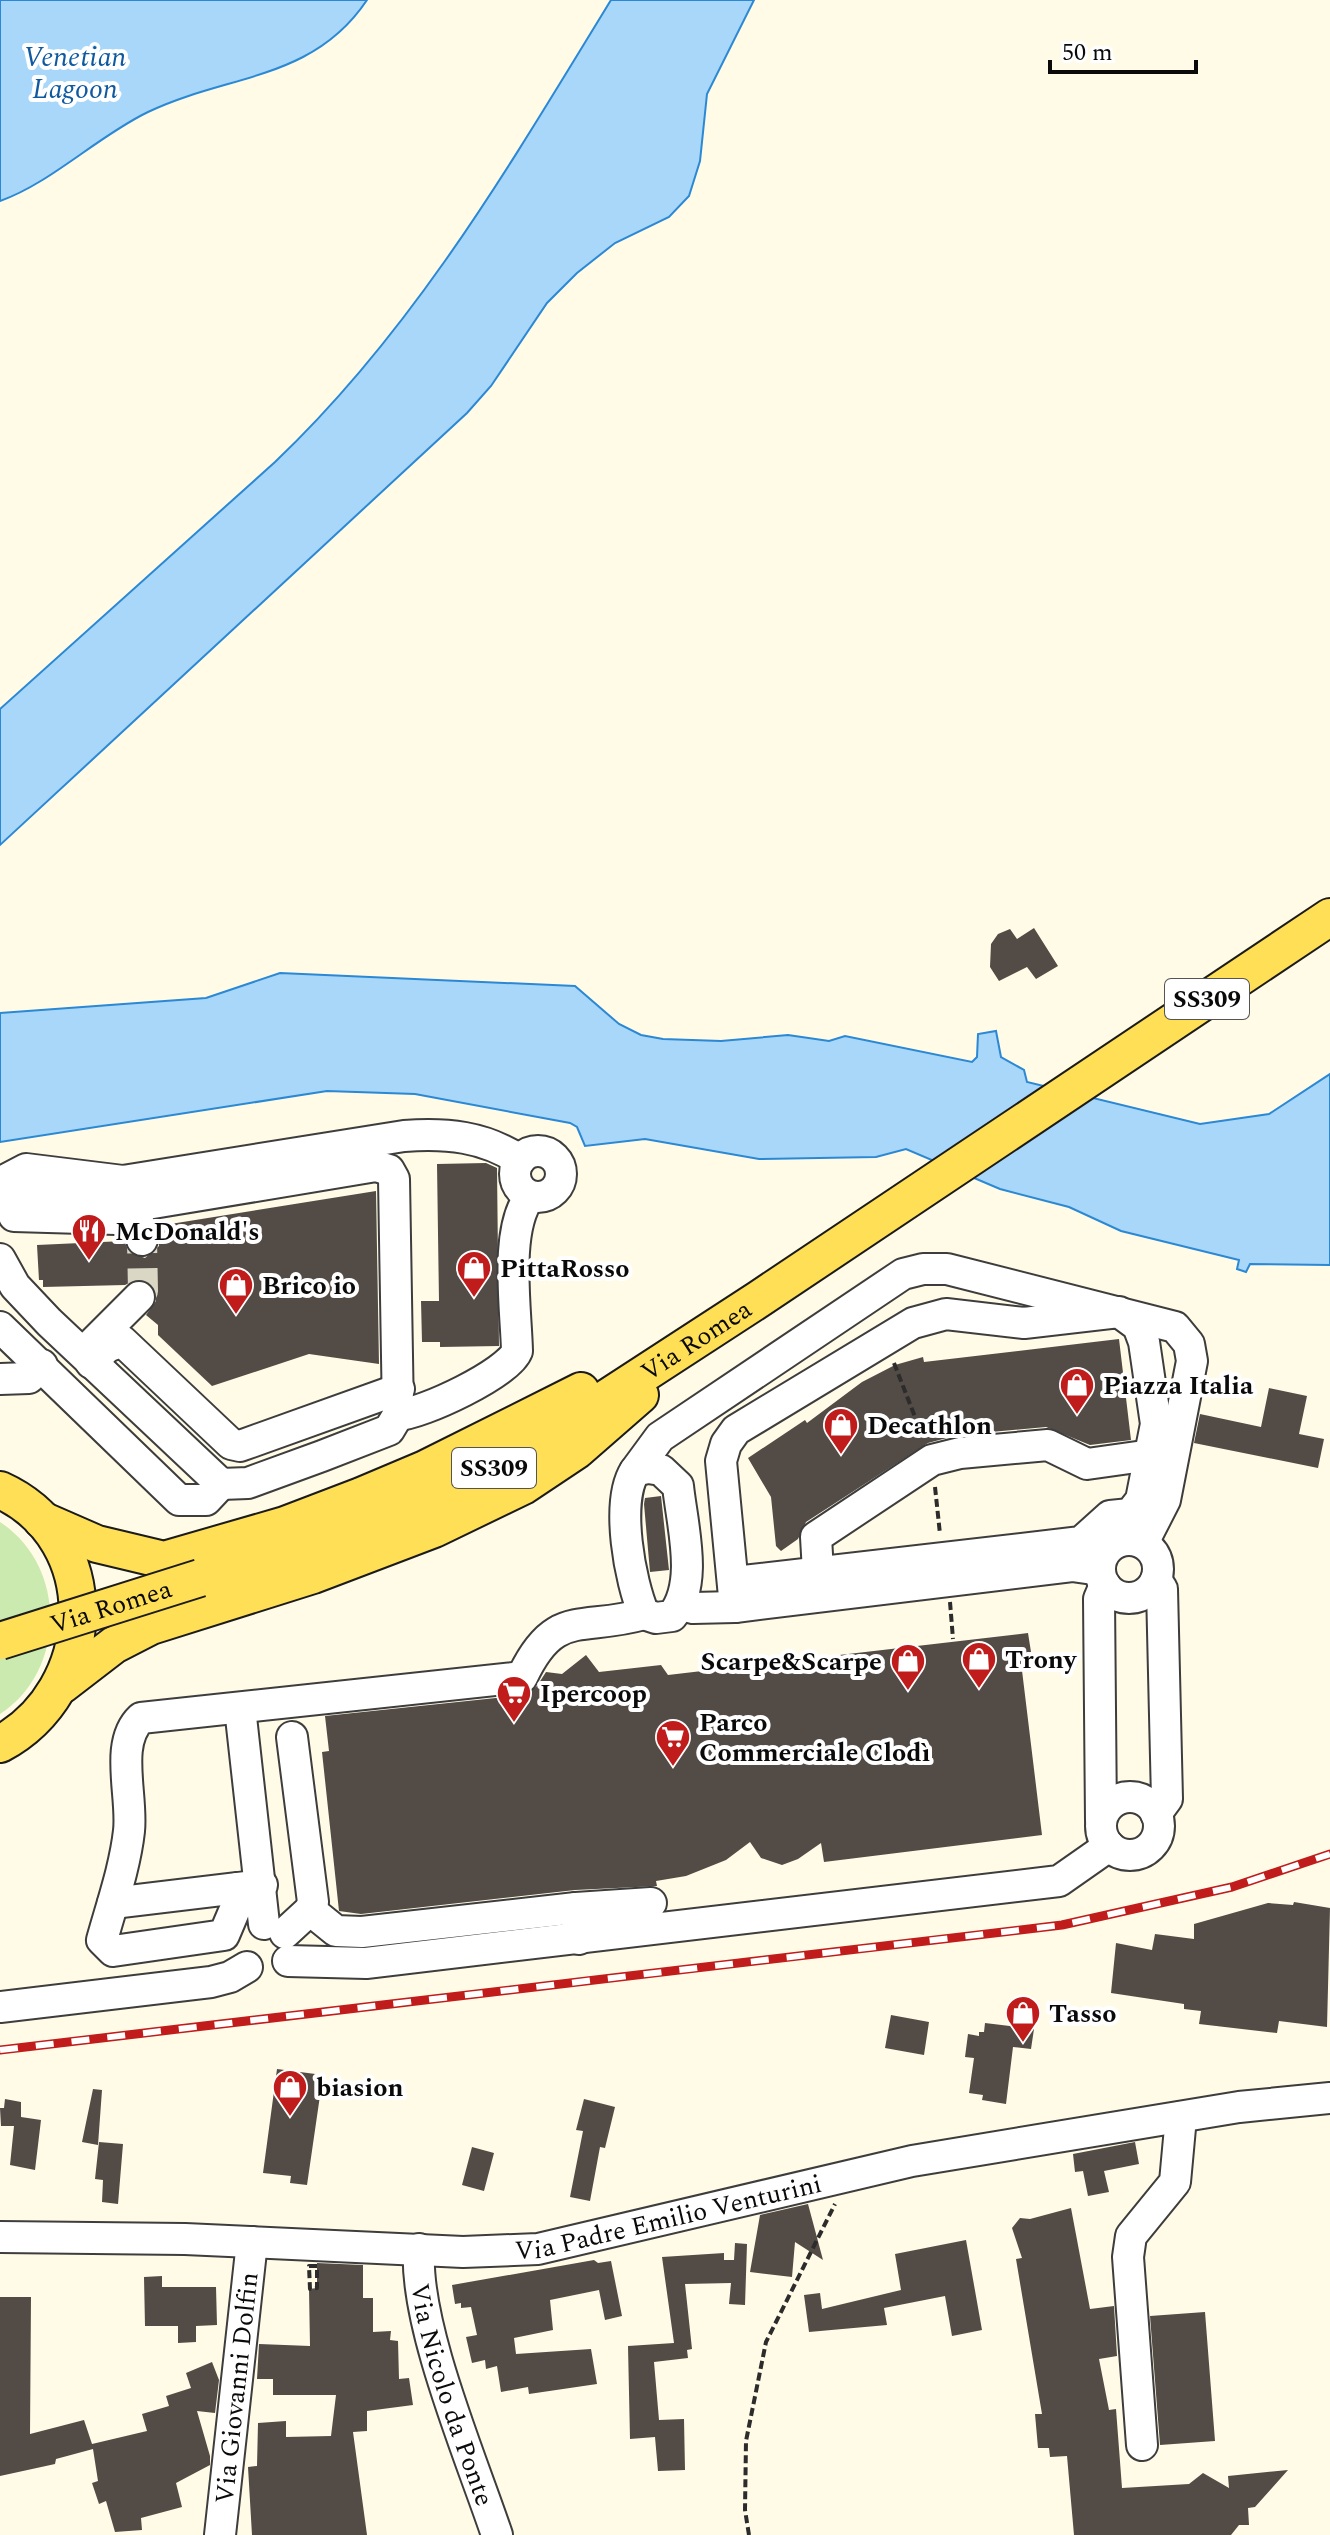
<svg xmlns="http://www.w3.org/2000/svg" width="1330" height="2535" font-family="Spectral,serif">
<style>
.green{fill:#cbeaaf}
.water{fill:#a8d7f9;stroke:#2b88d4;stroke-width:2}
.building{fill:#534b46}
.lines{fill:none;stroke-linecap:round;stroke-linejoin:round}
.minor-tunnel{stroke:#dad7c5;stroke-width:30;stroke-dasharray:30 15;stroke-linecap:butt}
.minor-casing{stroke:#3d3d3d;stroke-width:34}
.major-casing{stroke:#1b1b1b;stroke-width:40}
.path{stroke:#2c2c2c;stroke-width:4;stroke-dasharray:8 4;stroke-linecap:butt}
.minor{stroke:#fff;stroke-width:30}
.major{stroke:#ffdf56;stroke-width:36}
.rail-casing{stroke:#c01c1c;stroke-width:9}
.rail{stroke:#fff;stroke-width:6;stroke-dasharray:18;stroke-linecap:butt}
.major-bridge-casing{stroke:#1b1b1b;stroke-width:40;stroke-linecap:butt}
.major-bridge{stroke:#ffdf56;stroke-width:36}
.labels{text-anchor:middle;stroke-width:8;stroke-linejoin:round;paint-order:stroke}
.shield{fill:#fff;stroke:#545454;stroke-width:2}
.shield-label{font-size:24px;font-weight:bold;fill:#0a0a0a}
.poi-label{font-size:26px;font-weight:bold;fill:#0a0a0a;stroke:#fff;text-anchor:start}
.street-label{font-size:26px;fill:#0a0a0a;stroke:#fff}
.water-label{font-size:28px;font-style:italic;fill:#0e59a0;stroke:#fff}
</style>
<rect width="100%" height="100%" fill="#fffbe6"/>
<path class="green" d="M0,1522C67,1566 67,1670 0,1714Z"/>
<path class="water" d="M0,0H367C313,81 227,74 148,112C98,136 51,183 0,201Z
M611,0H754L707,94L700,161L689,196L669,217L615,243L577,273L547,303L491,386L467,413L0,845V709L275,462C415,329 511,163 611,0Z
M280,973L575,986L619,1024L641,1035L663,1039L721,1041L788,1035L829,1041L845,1036L972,1062L977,1057L978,1034L996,1031L1001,1057L1024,1070L1027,1082L1200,1124L1269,1114L1330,1074V1265L1250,1264L1246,1272L1237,1269L1239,1260L1121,1231L1069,1207L1000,1189L906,1149L876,1157L759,1159L645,1139L585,1146L577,1127L570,1123L415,1094L327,1091L0,1142V1013L206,998Z"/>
<path class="building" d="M1034,928L1058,966L1036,979L1027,967L999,981L990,967L991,944L998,934L1010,929L1017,939Z
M486,1163L497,1168L499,1346L440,1347V1342H422L421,1301H439L437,1164Z
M376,1191L379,1364L309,1354L212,1386L158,1335V1325L146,1315L156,1301L151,1284L135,1280L125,1285L43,1287V1280H39L37,1245L124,1241L129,1252L145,1258L159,1246L158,1226Z
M1119,1339L1131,1440L1090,1445L1046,1427L958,1435L928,1443L806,1522L798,1539L781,1551L776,1546L771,1497L748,1458L805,1420L807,1423L862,1382L895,1365L923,1357L924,1362Z
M1269,1388L1307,1396L1299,1434L1324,1439L1318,1468L1194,1443L1200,1414L1261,1427Z
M661,1496L669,1570L650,1572L644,1504L645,1498Z
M1028,1633L1031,1652L1020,1654L1042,1835L824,1862L821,1843L798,1859L782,1865L761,1858L750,1842L726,1860L686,1876L656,1881L657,1886L575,1890L361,1914L339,1911L322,1752L329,1751L325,1716L525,1695L537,1686L546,1672L562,1674L586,1655L599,1672L661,1665L668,1675Z
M1294,1902L1330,1908L1327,2027L1279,2021L1277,2033L1199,2024L1201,2011L1184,2009V2004L1111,1993L1116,1943L1152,1950L1155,1934L1194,1939V1924L1268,1903L1293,1905Z
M891,2015L929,2022L924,2055L885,2048Z
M985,2023L1034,2029L1031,2049L1013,2047L1006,2104L982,2100L983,2095L969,2093L974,2058L965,2057L968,2034L979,2036V2032H984Z
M277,2069L323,2075L307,2185L290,2183L291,2176L263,2173Z
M93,2089L102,2090L98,2145L82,2142Z
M5,2099L21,2102V2117L41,2120L35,2170L10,2165L14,2126H1L0,2108H4Z
M584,2099L615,2107L605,2148L600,2147L590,2201L570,2197L583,2131L576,2130Z
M99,2142L123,2144L118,2204L102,2202L103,2180L95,2179Z
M1135,2142L1139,2164L1104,2171L1109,2192L1088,2196L1083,2171L1075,2172L1073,2154Z
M472,2147L494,2153L484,2191L462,2185Z
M808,2204L823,2260L795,2242L792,2277L750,2272L760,2215Z
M1071,2208L1090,2309L1114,2306L1117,2356L1099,2359L1109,2410L1116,2409L1122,2488L1189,2484L1203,2473L1229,2488L1228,2476L1288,2470L1255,2507L1248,2508L1249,2525H1239L1231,2535H1074L1067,2456L1050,2457L1049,2448H1038L1035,2414H1042L1016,2259L1022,2258L1012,2228L1020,2218L1030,2219Z
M966,2240L982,2330L952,2336L945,2296L884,2308L887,2325L809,2332L804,2295L820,2293L822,2309L901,2290L895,2254Z
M735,2243L747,2244L745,2305L729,2304L731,2283L685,2284L692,2349L687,2350L688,2358L654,2362L659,2420L684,2419L685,2470L658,2471L655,2437L630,2439L628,2346L674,2343L662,2257L724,2253V2260H734Z
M594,2260L598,2263L611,2261L622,2316L605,2320L599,2290L550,2300L553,2330L514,2338L516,2354L591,2349L597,2384L529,2394L528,2387L501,2392L497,2366L486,2369L485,2360L472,2363L466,2337L477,2335L471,2307L461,2308V2303L455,2304L452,2285Z
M317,2263L363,2265V2298H373V2332L391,2331L390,2340L398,2341L399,2379L409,2378L413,2405L367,2411V2431L353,2432L367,2535H252L248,2467L257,2466L258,2423L286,2421V2437L331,2436L336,2395H273V2379H257L259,2344L310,2346L309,2289L317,2288Z
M162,2276V2287H216L217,2325L196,2326V2342L178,2343V2326H145L144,2277Z
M0,2297H31L30,2434L84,2420L93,2447L92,2444L147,2431L142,2414L169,2406L166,2396L191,2388L186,2373L212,2362L219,2380L215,2413L197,2411L210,2456V2465L176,2483L182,2507L141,2518L142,2530L115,2532L106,2501L99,2504L92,2483L98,2481L93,2449L56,2459L55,2464L0,2476Z
M1205,2312L1215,2441L1160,2445L1150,2316Z"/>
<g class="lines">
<path class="minor-tunnel" d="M139,1297L143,1291L142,1240"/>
<defs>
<g id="minor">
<circle cx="538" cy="1174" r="23"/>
<path d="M0,1189L3,1181L26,1169L123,1181L404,1136C447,1133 483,1136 520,1160"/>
<path d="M14,1216L116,1219L135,1206L142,1240"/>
<path d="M0,1259L15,1286L49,1322L221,1484L248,1483L322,1456L389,1430L398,1415L394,1179L389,1170L376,1166L135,1206L39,1193L21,1195L7,1203"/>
<path d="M0,1327L179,1500H206L221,1484"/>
<path d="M86,1350L139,1297"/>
<path d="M91,1363L107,1347L122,1341L231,1444L240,1446L399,1389"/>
<path d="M0,1379L29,1378L42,1365"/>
<path d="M398,1415C422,1414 509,1373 517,1351C516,1308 504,1230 530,1196"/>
<path d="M648,1468L661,1470L678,1486C682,1525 699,1584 672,1616L656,1618L644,1614C630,1582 615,1502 635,1471Z"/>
<path d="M635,1471L660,1437L903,1274L923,1269H947L1175,1327L1189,1344L1192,1361L1165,1500L1143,1543"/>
<circle cx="1129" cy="1569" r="29"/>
<path d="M818,1572L816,1537L932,1460L960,1453L1048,1445L1087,1464L1151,1455"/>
<path d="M1156,1580L1162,1589L1167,1799L1156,1814"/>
<path d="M735,1582L1081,1542L1110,1516L1130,1514L1141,1500L1156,1424L1144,1342L1138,1326L1119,1312L1024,1323L946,1314L913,1323L736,1430L726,1444L721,1461L735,1607"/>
<path d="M682,1605L693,1608L735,1607L1072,1566L1100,1570"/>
<path d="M240,1708L264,1924"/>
<circle cx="1130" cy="1826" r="29"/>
<path d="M1101,1820L1099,1599L1105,1585"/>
<path d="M262,1885L238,1888V1902L224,1935L113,1951L102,1940C112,1904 125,1867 129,1831C133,1796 114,1743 141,1718L522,1677C555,1607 581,1632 644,1614"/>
<path d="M113,1903L238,1888"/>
<path d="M576,1908L651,1903"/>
<path d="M310,1910L336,1931L362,1932L576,1908L579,1939"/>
<path d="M285,1933L310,1910L313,1902L292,1737"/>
<path d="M288,1961L366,1963L1059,1881L1109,1846"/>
<path d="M0,2007L211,1982L230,1977L247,1967"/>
<path id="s1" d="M0,2237L185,2239L463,2252L538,2249L912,2161L1239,2107L1330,2098"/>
<path id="s2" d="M419,2249C414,2325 472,2460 497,2535"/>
<path d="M1142,2445L1128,2257L1131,2236L1175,2182L1181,2117"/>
<path id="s3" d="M220,2535L252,2242"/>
</g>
<g id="major">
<path d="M0,1490C108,1539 99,1691 0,1744"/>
<path d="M42,1520L97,1544L164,1560L285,1525L361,1496L425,1469L581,1391"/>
<path id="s4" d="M200,1578L377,1524L516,1457L759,1299L1330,917"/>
<path d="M62,1685L114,1645L151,1626L313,1575L434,1529L523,1486L577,1450L640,1395"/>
</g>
</defs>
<use href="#minor" class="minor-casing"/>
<use href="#major" class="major-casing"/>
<path class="path" d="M894,1363L924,1440
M935,1487L940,1534
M950,1602L953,1639
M309,2266H317V2288L310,2289Z
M749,2535L745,2510L746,2441L766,2342L835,2204"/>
<use href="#minor" class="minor"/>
<use href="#major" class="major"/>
<defs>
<path id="rail" d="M0,2050L1062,1925L1232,1887L1330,1854"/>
</defs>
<use href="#rail" class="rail-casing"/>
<use href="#rail" class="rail"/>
<defs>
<g id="major-bridge">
<path id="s5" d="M0,1641L200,1578"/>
</g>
</defs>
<use href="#major-bridge" class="major-bridge-casing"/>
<use href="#major-bridge" class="major-bridge"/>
</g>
<defs>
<symbol id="restaurant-pin" viewBox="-11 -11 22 30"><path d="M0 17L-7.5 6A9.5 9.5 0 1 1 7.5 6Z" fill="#c01c1c" stroke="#fff"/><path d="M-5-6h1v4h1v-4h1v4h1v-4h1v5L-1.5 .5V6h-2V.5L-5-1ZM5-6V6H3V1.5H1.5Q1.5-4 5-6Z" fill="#fff"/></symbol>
<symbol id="shop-pin" viewBox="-11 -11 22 30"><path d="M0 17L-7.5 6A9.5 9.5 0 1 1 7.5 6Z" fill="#c01c1c" stroke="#fff"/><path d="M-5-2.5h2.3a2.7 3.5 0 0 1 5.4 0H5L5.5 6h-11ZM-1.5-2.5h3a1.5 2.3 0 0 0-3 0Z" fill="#fff"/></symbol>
<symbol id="supermarket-pin" viewBox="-11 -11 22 30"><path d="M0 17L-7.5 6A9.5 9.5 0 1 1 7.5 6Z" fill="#c01c1c" stroke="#fff"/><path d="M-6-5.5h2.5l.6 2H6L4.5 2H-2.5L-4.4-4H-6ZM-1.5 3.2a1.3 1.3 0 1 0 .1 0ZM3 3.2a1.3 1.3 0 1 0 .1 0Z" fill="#fff"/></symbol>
</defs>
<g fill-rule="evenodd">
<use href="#restaurant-pin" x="69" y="1211" width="40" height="54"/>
<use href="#shop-pin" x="454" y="1248" width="40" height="54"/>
<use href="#shop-pin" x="216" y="1265" width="40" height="54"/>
<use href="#shop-pin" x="1057" y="1365" width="40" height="54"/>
<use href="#shop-pin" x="821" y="1405" width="40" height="54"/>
<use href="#shop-pin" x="959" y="1639" width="40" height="54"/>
<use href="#shop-pin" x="888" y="1641" width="40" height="54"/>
<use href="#supermarket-pin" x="494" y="1673" width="40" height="54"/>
<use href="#supermarket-pin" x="653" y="1717" width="40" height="54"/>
<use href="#shop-pin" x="1003" y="1993" width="40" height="54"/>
<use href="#shop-pin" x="270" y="2067" width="40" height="54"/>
</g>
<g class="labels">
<g class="shield">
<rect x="1165" y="979" width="84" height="40" rx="6"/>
<rect x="452" y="1448" width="84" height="40" rx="6"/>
</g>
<g class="shield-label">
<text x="1207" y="1007">SS309</text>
<text x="494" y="1476">SS309</text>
</g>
<g class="poi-label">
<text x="115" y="1240">McDonald's</text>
<text x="500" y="1277">PittaRosso</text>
<text x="262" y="1294">Brico io</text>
<text x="1103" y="1394">Piazza Italia</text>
<text x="867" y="1434">Decathlon</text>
<text x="1005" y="1668">Trony</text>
<text x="882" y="1670" text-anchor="end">Scarpe&amp;Scarpe</text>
<text x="540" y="1702">Ipercoop</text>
<text x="699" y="1731">Parco<tspan x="699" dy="30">Commerciale Clodì</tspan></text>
<text x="1049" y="2022">Tasso</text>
<text x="316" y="2096">biasion</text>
</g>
<g class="street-label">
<text dy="9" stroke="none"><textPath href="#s4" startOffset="554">Via Romea</textPath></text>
<text dy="9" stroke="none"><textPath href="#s5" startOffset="116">Via Romea</textPath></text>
<text dy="9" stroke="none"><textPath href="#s1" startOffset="672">Via Padre Emilio Venturini</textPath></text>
<text dy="9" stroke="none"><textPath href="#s3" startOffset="148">Via Giovanni Dolfin</textPath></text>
<text dy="9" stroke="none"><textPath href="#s2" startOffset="150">Via Nicolo da Ponte</textPath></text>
</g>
<g class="water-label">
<text x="75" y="66">Venetian<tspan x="75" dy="32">Lagoon</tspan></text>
</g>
</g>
<path d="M1050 60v12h146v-12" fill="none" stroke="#0a0a0a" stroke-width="4"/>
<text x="1062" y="60" font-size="24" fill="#0a0a0a" stroke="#ffffff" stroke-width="6" paint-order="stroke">50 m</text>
</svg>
